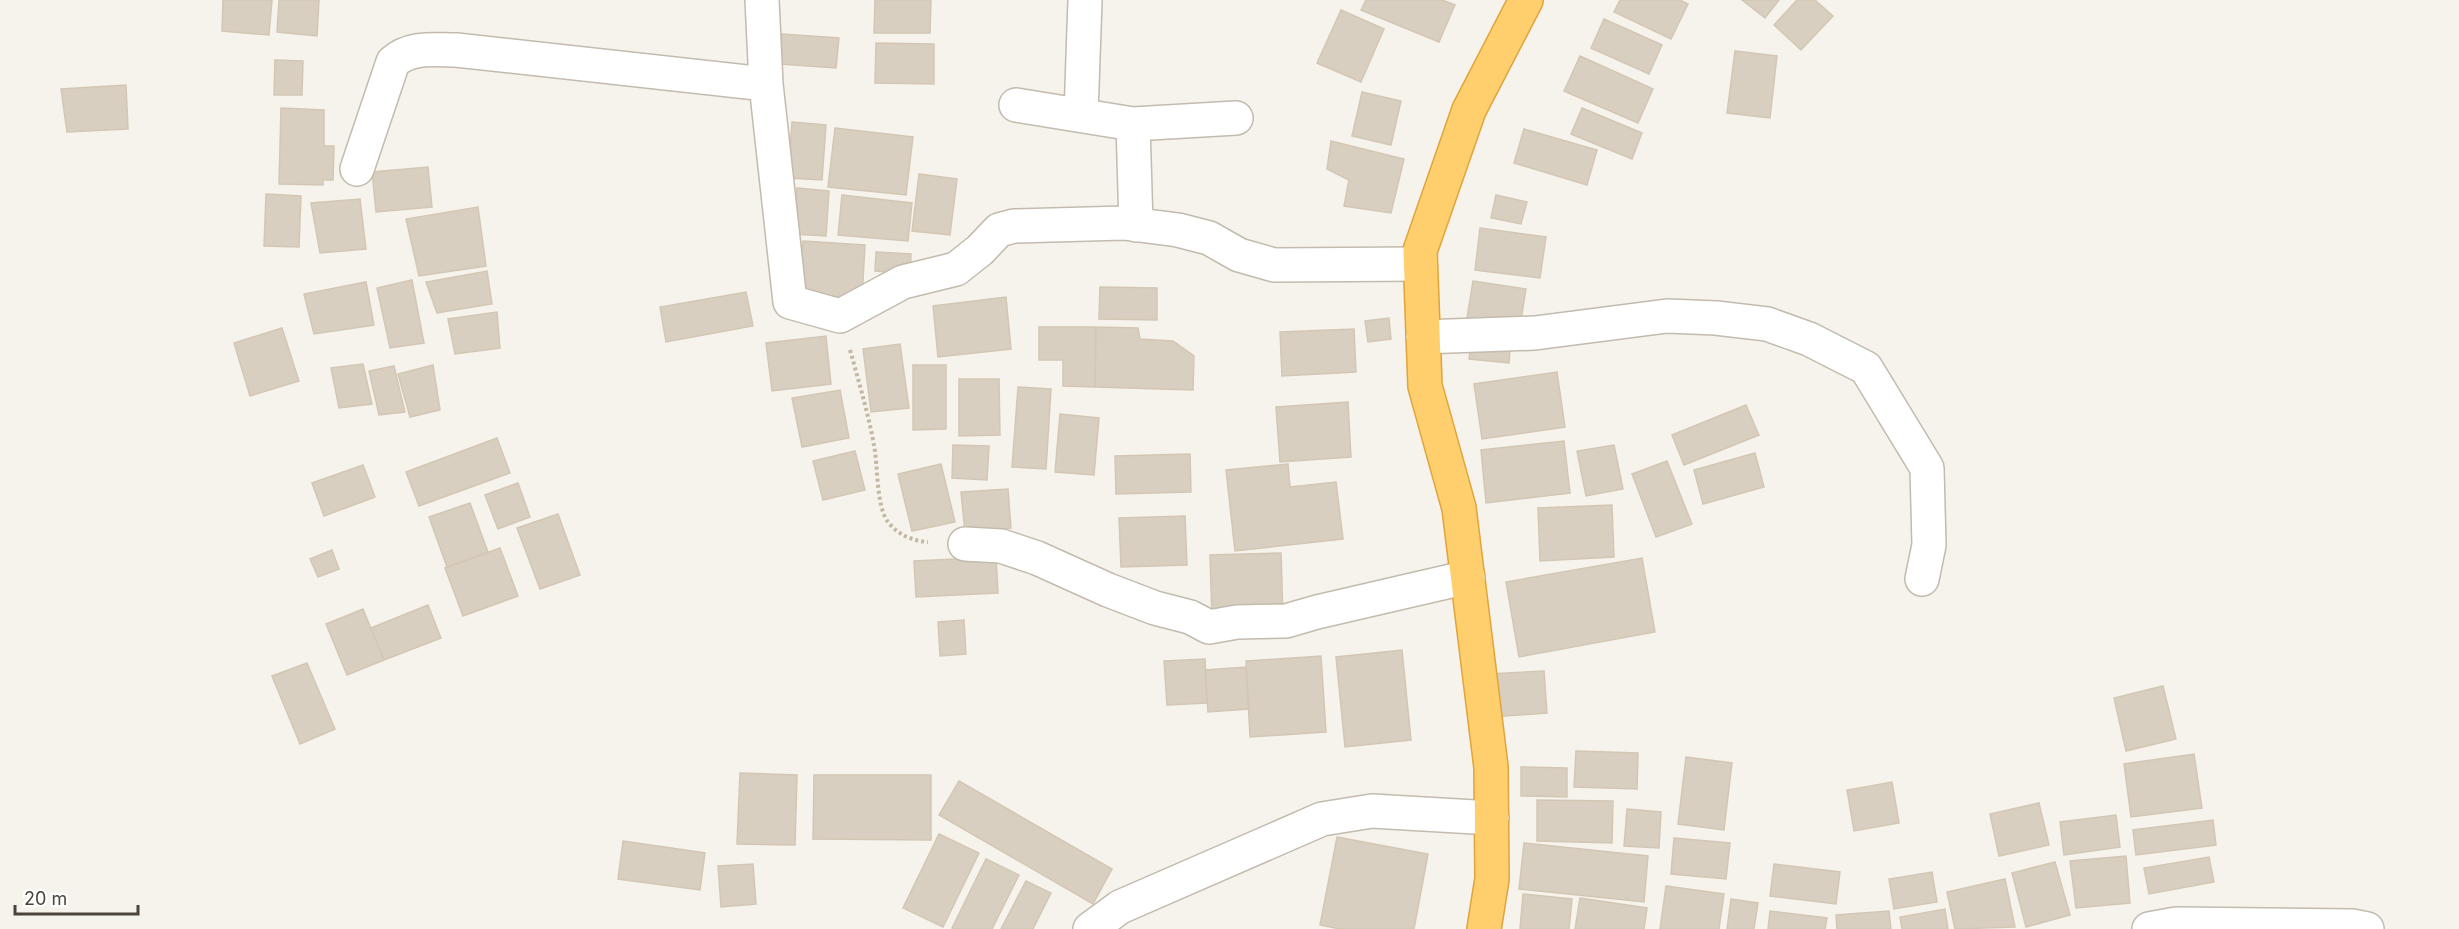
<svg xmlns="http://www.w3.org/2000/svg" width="2459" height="929" font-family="Inter,sans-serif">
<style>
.building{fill:#d8cfc1;stroke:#d3c7b4;stroke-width:1.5}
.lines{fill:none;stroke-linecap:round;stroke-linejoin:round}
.street-casing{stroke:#c2bbae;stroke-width:36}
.highway-casing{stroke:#e0a43c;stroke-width:36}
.path{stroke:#c4b79f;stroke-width:4;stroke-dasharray:3 3;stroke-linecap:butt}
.street{stroke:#fff;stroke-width:33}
.highway{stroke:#ffcf6e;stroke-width:33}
</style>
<rect width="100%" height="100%" fill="#f6f3ec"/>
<path class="building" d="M223,0H272L269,35L222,31Z
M279,0H319L317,36L277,32Z
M875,0H931L930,33H874Z
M1366,0H1442L1455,5L1439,42L1361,10Z
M1620,0H1680L1688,4L1671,39L1614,12Z
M1742,0H1779L1765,18Z
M1797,0H1815L1833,16L1801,50L1774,25Z
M1341,10L1384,29L1361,82L1317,63Z
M1604,19L1662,45L1649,74L1591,48Z
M782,34L839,38L836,68L780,64Z
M876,43L934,44V84L875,83Z
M1735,51L1777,56L1770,118L1727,113Z
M1580,56L1653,89L1638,123L1564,91Z
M275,60L303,61L302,95H274Z
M126,85L128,129L67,132L61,89Z
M1362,92L1401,101L1391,145L1352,136Z
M281,108L324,110V146H334L333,180H323V185L279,184Z
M1582,108L1642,133L1632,159L1571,134Z
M792,122L826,125L822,180L788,178Z
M835,128L913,137L906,195L828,187Z
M1524,129L1597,150L1587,185L1514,163Z
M1331,141L1404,159L1391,213L1344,206L1349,180L1327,169Z
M428,167L432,207L376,212L372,172Z
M919,174L957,179L950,235L912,231Z
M797,188L829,191L826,236L793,234Z
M266,194L301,196L299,247L264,246Z
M842,195L912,203L908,241L838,235Z
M1496,195L1527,202L1521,224L1491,218Z
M360,199L366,249L320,253L311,203Z
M478,207L486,266L419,276L406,219Z
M1480,228L1546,237L1540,278L1475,270Z
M803,241L865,245L862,298L800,294Z
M876,252L911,254L910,274L875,271Z
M487,271L492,304L437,313L426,282Z
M412,280L424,343L390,348L377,288Z
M1473,281L1526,289L1520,326L1467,318Z
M366,282L374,325L314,334L304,294Z
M1100,287L1157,288V320L1099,319Z
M746,292L753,326L666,342L660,307Z
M1006,297L1011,349L938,357L933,306Z
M497,312L500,348L455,354L448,319Z
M1389,318L1391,339L1368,342L1365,321Z
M1039,327H1096L1095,387L1063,386V360H1039Z
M1096,327L1138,328L1140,339L1173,341L1194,356L1193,390L1095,387Z
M282,328L299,381L250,396L234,343Z
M1354,329L1356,372L1282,376L1280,332Z
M826,336L831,384L772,391L766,343Z
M1472,336L1511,339L1509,363L1469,359Z
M900,344L909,408L871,412L863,349Z
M363,364L372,404L339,408L331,368Z
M433,365L440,410L410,417L398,374Z
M913,365H946V429L913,430Z
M394,366L405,412L379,415L369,371Z
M1557,372L1565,427L1482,439L1474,384Z
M959,379H999L1000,435L959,436Z
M1018,387L1051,389L1046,469L1012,467Z
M840,390L849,438L802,447L792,398Z
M1348,402L1351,457L1280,462L1276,407Z
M1746,405L1759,435L1684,465L1672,435Z
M1060,414L1099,418L1094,475L1055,472Z
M497,438L510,473L419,506L406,472Z
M1564,441L1570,493L1486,503L1481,450Z
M953,445L989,446L987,480L952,478Z
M1614,445L1623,489L1586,496L1577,451Z
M855,451L865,490L823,500L813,461Z
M1755,453L1764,487L1703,504L1694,470Z
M1190,454L1191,492L1116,494L1115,456Z
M1667,461L1692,524L1656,537L1632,474Z
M941,464L955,522L912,531L898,474Z
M1288,464L1290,487L1336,482L1343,539L1235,551L1226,470Z
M363,465L375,497L324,516L312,483Z
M518,483L530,517L498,529L485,495Z
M1008,489L1011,528L965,532L961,492Z
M470,503L488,552L447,567L429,517Z
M1612,505L1614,557L1540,561L1538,508Z
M558,514L580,575L540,589L517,528Z
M1185,516L1187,565L1121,567L1119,518Z
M500,548L518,596L463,616L445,568Z
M332,550L339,569L318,577L310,559Z
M1281,553L1283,617L1212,619L1210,555Z
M996,557L998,593L916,597L914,561Z
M1642,558L1655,632L1519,657L1506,582Z
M428,605L441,638L384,660L371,628Z
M363,609L384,660L347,675L326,624Z
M964,620L966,654L940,656L938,622Z
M1402,650L1411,740L1345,747L1336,657Z
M1321,656L1326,732L1250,737L1246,661Z
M1205,659L1207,703L1167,705L1164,661Z
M307,663L335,729L300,744L272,676Z
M1246,667L1249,709L1208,712L1205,670Z
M1544,671L1547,713L1492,717L1488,674Z
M2163,686L2176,739L2126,751L2114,698Z
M1576,751L1638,753L1637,789L1574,787Z
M2194,754L2202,808L2131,817L2124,764Z
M1686,757L1732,763L1724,830L1678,824Z
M1521,767L1567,768V797L1521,796Z
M740,773L797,775L795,845L737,844Z
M814,775H931V840L813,839Z
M959,781L1112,869L1093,904L939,815Z
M1892,782L1899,823L1854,831L1847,790Z
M1537,800L1613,801L1612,843L1537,841Z
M2039,803L2049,845L1999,856L1990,814Z
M1627,809L1661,812L1659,848L1624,846Z
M2116,815L2120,847L2064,855L2060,822Z
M2213,820L2216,845L2136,855L2133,830Z
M939,834L979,853L943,927L903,908Z
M1337,837L1428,854L1414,929H1340L1320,925Z
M1674,838L1730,843L1726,879L1671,874Z
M623,841L705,853L700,890L618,879Z
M1524,843L1648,856L1644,902L1519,889Z
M2126,856L2130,903L2076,908L2070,861Z
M2209,857L2214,882L2149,894L2144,868Z
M986,859L1019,875L992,929H955L952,928Z
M2055,862L2070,915L2026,927L2012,873Z
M753,864L756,904L721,907L718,866Z
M1774,864L1840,872L1836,904L1770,896Z
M1932,872L1937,902L1894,909L1889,879Z
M2005,879L2015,927L1955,929L1947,892Z
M1026,881L1051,893L1033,929H1001Z
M1666,886L1724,894L1719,929H1660Z
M1523,894L1572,899L1569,929H1520Z
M1580,898L1647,908L1644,929H1575Z
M1731,899L1758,903L1754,929H1727Z
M1945,909L1948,929H1902L1900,917Z
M1770,911L1827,918L1825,929H1768Z
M1889,911L1891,929H1837L1836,915Z"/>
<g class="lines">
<defs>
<path id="street" d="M762,0L766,84L790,302L840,316L903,282L956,269L980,250L999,230L1014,226L1124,223L1178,230L1209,238L1239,255L1274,265L1420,264
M1016,105L1133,124
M1081,115L1085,0
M357,169L393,62C411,46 434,50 456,50L766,84
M1136,225L1133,124L1236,118
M1423,337L1535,333L1667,316L1716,318L1767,324L1809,339L1866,368L1927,468L1929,545L1922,579
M965,544L1001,546L1037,558L1108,590L1155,608L1190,617L1209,627L1237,622L1286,621L1317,612L1468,577
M1090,929L1120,907L1322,819L1372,811L1492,818
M2149,929L2176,924L2352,926L2367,929"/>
<path id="highway" d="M1484,929L1492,879L1491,767L1459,508L1425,386L1420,251L1469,110L1526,0"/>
</defs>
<use href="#street" class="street-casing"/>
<use href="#highway" class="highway-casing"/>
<path class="path" d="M850,350C859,382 868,413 874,445C878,465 876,506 888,522C898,535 913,541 928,542"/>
<use href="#street" class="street"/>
<use href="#highway" class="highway"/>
</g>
<path d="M15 905v9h123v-9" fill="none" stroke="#4b4439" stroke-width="3"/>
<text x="24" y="905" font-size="18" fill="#4b4439" stroke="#ffffff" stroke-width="4.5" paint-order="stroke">20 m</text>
</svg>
